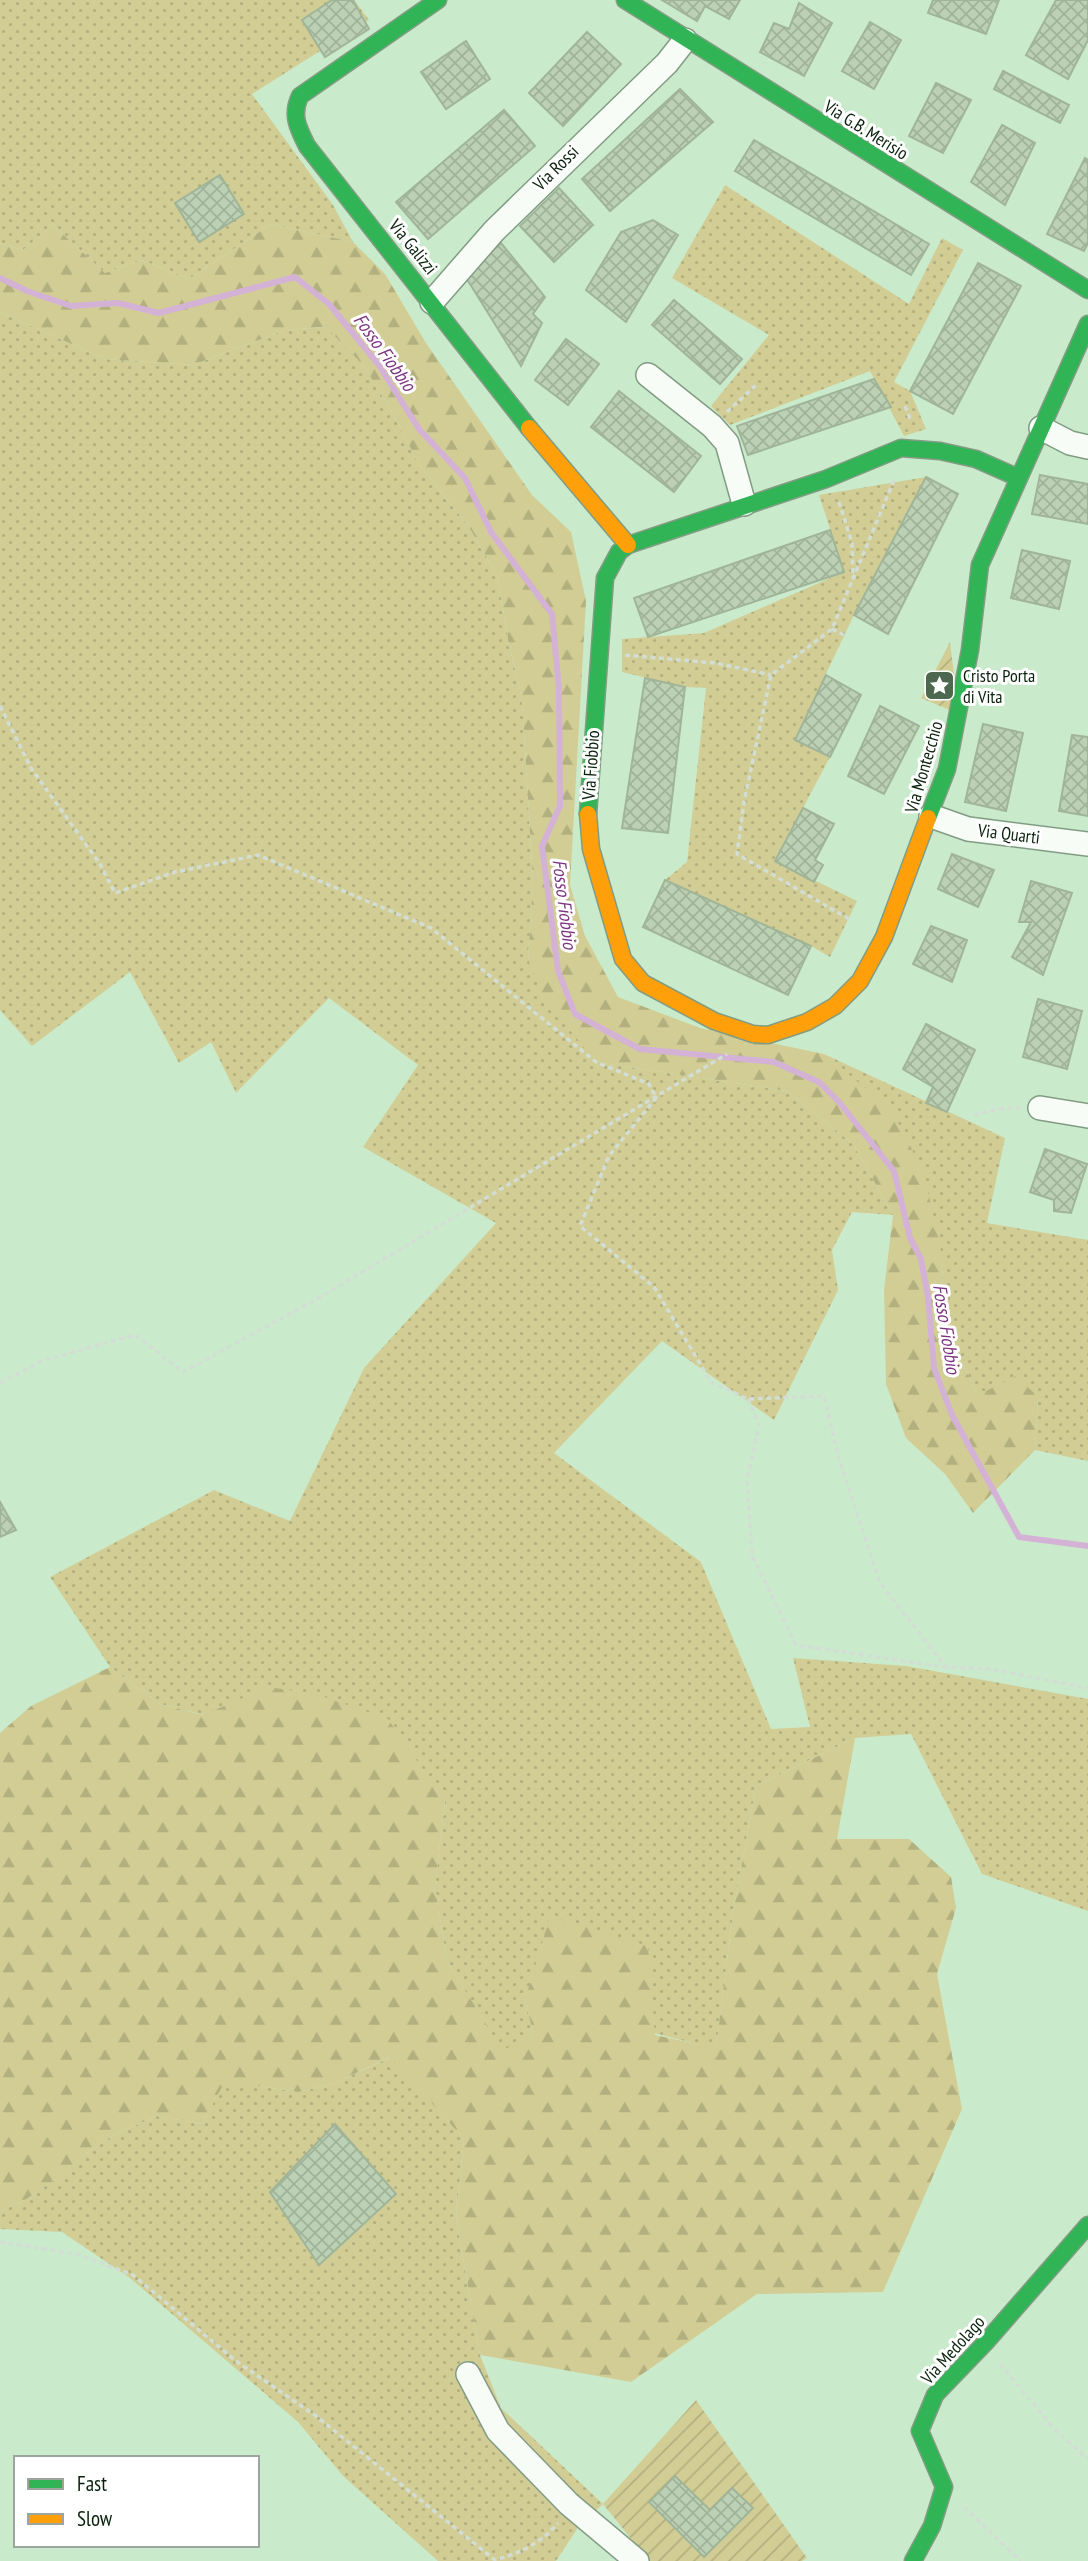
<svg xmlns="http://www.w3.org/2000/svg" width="1088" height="2561" font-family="'PT Sans Narrow',sans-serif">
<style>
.grass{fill:url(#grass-dots)}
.forest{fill:url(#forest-firs)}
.garden{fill:url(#garden-furrows)}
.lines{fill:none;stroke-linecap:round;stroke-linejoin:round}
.stream{stroke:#d3b2d6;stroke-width:6}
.building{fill:url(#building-cross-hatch);stroke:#a0b498;stroke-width:2}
.street-casing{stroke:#829c84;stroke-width:26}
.fast-casing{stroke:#829c84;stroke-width:19}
.slow-casing{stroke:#829c84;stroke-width:19}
.path{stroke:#d2ddd4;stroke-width:3.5;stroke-dasharray:5 3.5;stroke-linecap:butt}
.street{stroke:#f7fcf7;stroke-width:23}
.fast{stroke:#30b455;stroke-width:16}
.slow{stroke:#ff9f0a;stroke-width:16}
.labels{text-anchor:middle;stroke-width:6;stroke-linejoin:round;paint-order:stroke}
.street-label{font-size:18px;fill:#0a210c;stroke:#fff}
.poi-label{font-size:18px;fill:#0a210c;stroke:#fff;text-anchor:start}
.water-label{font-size:19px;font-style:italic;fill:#7c3480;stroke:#fff}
</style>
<defs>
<pattern id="grass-dots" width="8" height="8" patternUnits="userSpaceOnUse" patternTransform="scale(1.75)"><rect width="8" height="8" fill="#d2cd95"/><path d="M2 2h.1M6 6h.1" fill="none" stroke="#b3b07f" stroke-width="1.8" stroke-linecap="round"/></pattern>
<pattern id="forest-firs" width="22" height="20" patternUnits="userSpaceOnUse" patternTransform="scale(1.75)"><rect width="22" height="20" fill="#d2cd95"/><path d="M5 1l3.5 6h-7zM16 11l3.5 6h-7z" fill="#b3b07f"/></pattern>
<pattern id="garden-furrows" width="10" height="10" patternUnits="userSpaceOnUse" patternTransform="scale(1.75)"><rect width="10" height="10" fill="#d2cd95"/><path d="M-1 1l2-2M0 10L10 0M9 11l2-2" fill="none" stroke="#b3b07f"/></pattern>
<pattern id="building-cross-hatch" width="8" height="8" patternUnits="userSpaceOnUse" patternTransform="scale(1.75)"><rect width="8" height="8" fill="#bcd1b4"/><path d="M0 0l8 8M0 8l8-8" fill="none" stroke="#a0b39a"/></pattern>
</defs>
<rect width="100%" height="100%" fill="#caebcb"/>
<path class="grass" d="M0,0H354L369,20L252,94L333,205L353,242L271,224L189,279L142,260L105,273L53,225L23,250L0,243Z
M725,185L909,304L942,238L963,250L894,382L910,391L926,429L904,436L870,371L730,425L711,406L769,335L672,278Z
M0,312L105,359L193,365L285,330L327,327L364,366L395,417L418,463L469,527L498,577L508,640L522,699L533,881L528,959L596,1062L787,1091L853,1144L893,1215L852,1212L832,1250L838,1290L774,1420L662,1341L554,1453L701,1562L771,1729L810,1727L793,1658L906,1666L1088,1699V1911L982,1874L911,1734L855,1738L756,1786L733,1913L716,2049L525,2000L534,2037L502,2051L447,1961L435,1886L445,1801L269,1687L204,1715L160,1704L110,1667L50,1577L214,1490L290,1521L364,1368L496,1223L363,1147L418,1065L329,998L236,1093L211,1042L179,1063L130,972L32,1046L0,1010Z
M926,477L854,615L795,739L830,757L775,861L857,901L830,957L811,946L665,880L687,862L706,688L685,687L622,672V639L704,633L844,572L819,495Z
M824,1054L1005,1138L987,1223L1088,1240V1461L1035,1450L1038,1397L978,1395L941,1320L943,1260Z
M391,2057L464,2139L456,2217L480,2355L501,2408L603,2504L579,2526L556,2561H438L343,2476L298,2422L130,2278L62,2232L0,2229V2211L25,2200L59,2177L82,2156L117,2133L157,2116L202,2124L222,2086H258L298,2092L333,2084Z"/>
<path class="forest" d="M271,224L353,242L385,274L426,343L532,495L571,532L586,601L570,885L585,936L618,997L700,1028L824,1054L891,1109L924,1173L943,1260L941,1321L978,1395L1016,1376L1038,1397L1035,1450L973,1513L945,1474L906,1438L886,1384L884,1290L893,1215L853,1144L787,1091L596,1062L542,996L528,959L533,881L522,699L508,640L498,577L469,527L418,463L395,417L364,366L326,327L285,330L193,365L105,359L0,312V243L23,250L53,225L105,273L142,260L189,279Z
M110,1667L160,1704L203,1715L268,1687L316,1694L388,1719L445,1801L435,1886L447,1961L502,2050L534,2037L525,2000L550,1916L648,1946L655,2035L716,2048L733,1913L756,1786L855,1738L837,1839H909L951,1877L956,1908L937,1974L962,2109L883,2292L757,2294L631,2382L480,2355L456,2217L464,2139L390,2057L333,2084L298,2092L258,2086L222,2087L202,2124L157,2116L117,2133L82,2156L59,2177L25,2200L0,2211V1733L31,1706Z"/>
<path class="garden" d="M950,642L959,714L921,698Z
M696,2400L807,2558L802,2561H649L603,2504Z"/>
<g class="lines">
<path class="stream" d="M0,278L27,291L71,306L118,303L159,313L295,277L329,304L378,364L419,429L465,478L491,532L552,614L559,689L560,806L542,846L558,971L575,1014L640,1049L774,1062L819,1082L839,1102L894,1171L910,1238L921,1259L928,1297L934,1368L952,1415L1019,1537L1088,1546"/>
</g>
<path class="building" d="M332,0H353L369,29L325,57L302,20Z
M662,0H740L729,19L705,6L697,21Z
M933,0H999L986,34L928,13Z
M1056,0H1088V40L1068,79L1026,55Z
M799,3L832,23L804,76L760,52L774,23L789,29Z
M870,22L901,40L874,89L842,71Z
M587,32L621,64L563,126L529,93Z
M466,41L490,79L446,109L421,72Z
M1003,71L1069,105L1060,123L994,89Z
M936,83L971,100L943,153L909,136Z
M680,89L713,122L610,211L582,179Z
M504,110L535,146L428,239L396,202Z
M1002,125L1035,143L1005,205L971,182Z
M754,140L929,244L911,275L735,171Z
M1085,158L1088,160V243L1084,251L1047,234Z
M220,175L244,214L199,242L175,203Z
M559,188L593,225L554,262L520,226Z
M653,220L678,235L626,322L586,290L621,232Z
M501,243L545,297L533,314L542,323L521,366L465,276Z
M978,263L1021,286L953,414L910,391Z
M674,300L742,359L720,384L652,325Z
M566,339L599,364L568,405L535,380Z
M874,379L891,407L748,455L737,426Z
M619,391L701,456L674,492L591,427Z
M1040,475L1088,484V524L1032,514Z
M926,477L958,494L888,634L854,615Z
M830,530L844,572L648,637L634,598Z
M1022,550L1070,561L1059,609L1011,598Z
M826,675L861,695L830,757L795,740Z
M645,678L685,687L668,833L622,828Z
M880,706L919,726L884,794L848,776Z
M983,724L1023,733L1006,811L965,802Z
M1072,735L1088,737V816L1059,811Z
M803,808L834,824L815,860L823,865L814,882L775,861Z
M952,854L994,870L978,907L938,889Z
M665,880L811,946L788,995L643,927Z
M1031,881L1072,893L1043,975L1012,957L1031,922H1019Z
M931,926L967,940L952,982L913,964Z
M1038,999L1082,1011L1067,1069L1023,1057Z
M926,1024L975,1050L947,1112L926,1103L933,1087L903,1069Z
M1045,1149L1087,1164L1071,1213L1054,1211V1200L1030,1192Z
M0,1502L16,1530L0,1537Z
M335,2124L396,2194L319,2265L270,2192Z
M675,2476L710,2510L732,2488L753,2508L704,2557L649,2502Z"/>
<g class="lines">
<defs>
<path id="street" d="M432,302L494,231L667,63L685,40
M648,375L712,426L727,443L744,504
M1041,428L1070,443L1088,447
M931,816L968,829L1088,844
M1040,1108L1088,1116
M468,2374L498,2431L569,2504L637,2561"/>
<path id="fast" d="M438,0L300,96C291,115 298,128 307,146L529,428
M625,0L1088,290
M588,814L605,578L619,552L628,545L826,479L901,448L940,451L976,459L1019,478
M928,818L947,769L970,650L980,565L1088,324
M913,2561L932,2526L944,2487L920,2431L935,2395L986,2342L1088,2225"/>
<path id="slow" d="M529,428L628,545
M588,814L591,849L623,959L643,983L714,1021L753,1034L768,1035L807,1022L835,1006L860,981L884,937L928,818"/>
</defs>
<use href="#street" class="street-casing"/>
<use href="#fast" class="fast-casing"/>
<use href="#slow" class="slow-casing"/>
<path class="path" d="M905,406L911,421
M727,412L756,385
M839,502L852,543L853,577
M832,629L844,635
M625,655L715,663L771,675
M0,706L31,768L100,864L115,893L175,872L258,855L431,928L596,1062L649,1084L656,1098L609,1156L580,1226L654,1287L711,1382L748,1399L824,1396L839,1459L880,1583L946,1667L991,1669L1088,1688
M849,919L737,854L744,802L771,675L832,629L895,478
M974,1115L998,1109L1020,1108
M0,1383L44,1360L135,1335L183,1372L317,1299L727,1054
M748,1399L759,1425L747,1481L752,1555L796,1645L945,1667
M0,2242L77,2254L133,2275L236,2361L316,2416L495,2560C520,2553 540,2544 558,2523
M1000,2364L1056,2431L1088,2459
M964,2507L1021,2561"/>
<use href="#street" class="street"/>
<use href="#fast" class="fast"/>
<use href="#slow" class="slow"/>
</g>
<defs>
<symbol id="sight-square" viewBox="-11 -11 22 22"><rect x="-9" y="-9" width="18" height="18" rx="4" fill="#4d684f" stroke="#fff"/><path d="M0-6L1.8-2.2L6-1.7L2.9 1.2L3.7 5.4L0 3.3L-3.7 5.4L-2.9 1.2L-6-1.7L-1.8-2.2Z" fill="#fff"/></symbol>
</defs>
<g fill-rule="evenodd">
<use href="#sight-square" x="922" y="668" width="35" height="35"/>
</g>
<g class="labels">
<g class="street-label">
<text transform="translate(866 130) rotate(32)" y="6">Via G.B. Merisio</text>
<text transform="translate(556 168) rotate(-45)" y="6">Via Rossi</text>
<text transform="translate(413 247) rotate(51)" y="6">Via Galizzi</text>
<text transform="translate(591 765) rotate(-86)" y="6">Via Fiobbio</text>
<text transform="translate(924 767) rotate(-74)" y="6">Via Montecchio</text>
<text transform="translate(1009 834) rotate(7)" y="6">Via Quarti</text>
<text transform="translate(953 2350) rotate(-48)" y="6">Via Medolago</text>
</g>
<g class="poi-label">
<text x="963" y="682">Cristo Porta<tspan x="963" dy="21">di Vita</tspan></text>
</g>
<g class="water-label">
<text transform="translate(385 352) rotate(54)" y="7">Fosso Fiobbio</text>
<text transform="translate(565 904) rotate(83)" y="7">Fosso Fiobbio</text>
<text transform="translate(947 1329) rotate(81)" y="7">Fosso Fiobbio</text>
</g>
</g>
<rect x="14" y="2456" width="245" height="91" fill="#ffffff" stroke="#9da69e" stroke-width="2"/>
<rect x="28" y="2479" width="35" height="10" fill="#30b455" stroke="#9da69e" stroke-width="2"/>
<text x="77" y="2491" font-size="21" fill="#0a210c">Fast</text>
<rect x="28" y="2514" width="35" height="10" fill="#ff9f0a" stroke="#9da69e" stroke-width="2"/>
<text x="77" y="2526" font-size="21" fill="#0a210c">Slow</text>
</svg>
